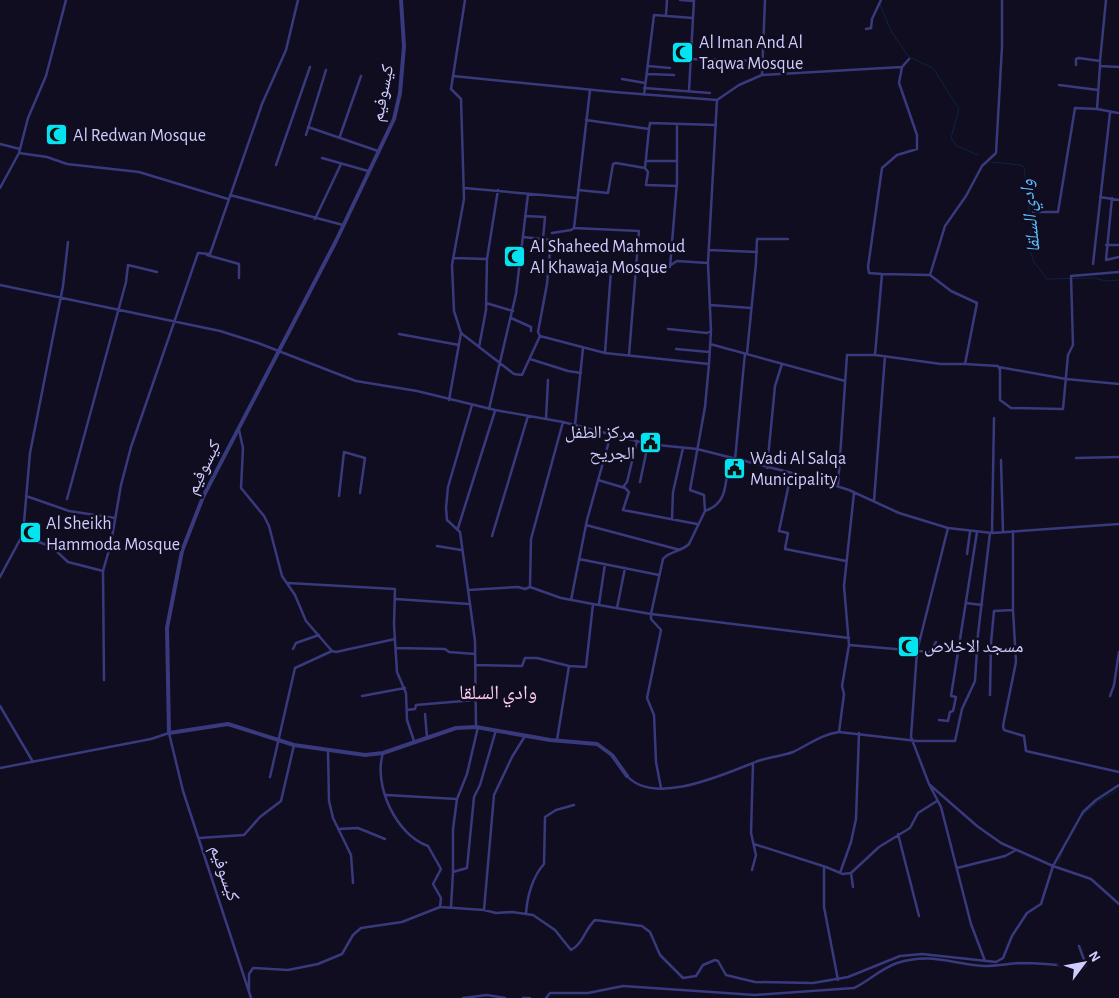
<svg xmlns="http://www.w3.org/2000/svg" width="1119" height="998" font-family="'Alegreya Sans','Noto Naskh Arabic',sans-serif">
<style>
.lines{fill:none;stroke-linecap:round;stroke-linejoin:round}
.stream{stroke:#0d2443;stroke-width:1}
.minor{stroke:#39397d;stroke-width:2.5}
.tertiary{stroke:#39397d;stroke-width:4}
.labels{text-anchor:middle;stroke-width:5;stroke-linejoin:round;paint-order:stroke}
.poi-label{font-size:18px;fill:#cfccfe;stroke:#0f0d1f;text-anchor:start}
.street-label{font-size:18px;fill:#cfccfe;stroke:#0f0d1f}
.water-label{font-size:19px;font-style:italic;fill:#5cb9fb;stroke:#0f0d1f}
.quarter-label{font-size:20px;fill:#fecdee;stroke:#0f0d1f}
</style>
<rect width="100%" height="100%" fill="#0f0d1f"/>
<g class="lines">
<path class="stream" d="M880,5L892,33L909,57L933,68L959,109L951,138L957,146L978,155
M992,162L1020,165L1024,167L1031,228L1029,248L1034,262L1047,279L1094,278L1106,281L1119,280
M1082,816L1097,802L1119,789
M1058,864L1064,848"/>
<path class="minor" d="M680,0L694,1
M1002,0V47L996,153L982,166L966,196L945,226L930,275L951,291L977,303L965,364L998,366L1000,370V400L1011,408L1063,409L1068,355L1073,345L1071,276L1119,272
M666,15L667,0
M866,29L871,28L872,19L881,0
M691,59L762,61
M1100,61V66L1119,67
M1076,65V59L1079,58L1100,61L1106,0
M648,66L670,68
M1100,66L1097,109L1118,113
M647,74L674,75
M762,75L902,67L909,59
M453,76L614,92L717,100
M622,79L645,83
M1059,85L1098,90
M644,88L710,93
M689,91L694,0
M644,95L654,15L693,18
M586,120L649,129L650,123L716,125
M308,127L378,151
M649,129L645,168L648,172L646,185L677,186
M306,135L326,70
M340,136L361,76
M0,144L20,149
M19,153L47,157L67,164L139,172L228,199
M322,158L368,171
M646,161H677
M276,165L310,67
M0,188L19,153L28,118L46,76L66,0
M464,188L577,198
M578,190L608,193L613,164L616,163L645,168
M230,195L343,225
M1100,197L1119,200
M1112,198L1106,260L1119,257
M1033,212H1058L1075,108L1097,109
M525,216L545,217L543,239
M315,219L341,164
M574,228L639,231L629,355
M552,233L571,230L574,228L590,90
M1106,245H1119
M709,250L757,252
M207,255L239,264V278
M453,258L487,259
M637,264L666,268L677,261L708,263
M1093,264L1110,113
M670,267L677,182V125
M882,274L930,275
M0,285L220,331L258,343L356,381L417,391L495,410L563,422L648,444L697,449L808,477L849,490L899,513L948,528L992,533L1119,524
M486,303L513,311
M710,305L751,308
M511,318L531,327V331
M668,329L707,333L711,331
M461,333L514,374L522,375L540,336L538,332L547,284L551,240L523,237
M399,334L459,345
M540,336L605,353L709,364
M710,344L845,381
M479,347L486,310L487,259L498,190
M676,349L709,352
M605,353L611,270
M875,355L941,364H965
M530,359L568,371L581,373
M999,367L1066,379L1119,384
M449,400L461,333L454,311L452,265L464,199L461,99L451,89L465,0
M472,405L448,487L446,508L447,520L460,532L470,604L475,641L476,727
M489,409L516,294L528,194
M546,419L548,380
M575,425L583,348
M239,430L243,448L241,488L264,516L269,526L282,576L295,595L306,621L332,651L336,652L395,639
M1076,458L1119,457
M735,460L744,363L745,354L747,353L756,263L757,239H788
M1001,460L1003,532
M767,468L775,386L782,364
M791,474L779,531L788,533L785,549L846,561
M598,480L625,488L629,492L623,510L697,524
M640,482L648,444
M838,486L847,355H875L882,274L869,273L868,267L882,168L897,155L917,149V135L899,83L902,67
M623,487L627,482L637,441
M26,496L69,511L115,518
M339,496L344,452L365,458L360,493
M67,499L126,282L128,265L157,272
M874,501L885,356
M705,511C729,503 725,481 729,459
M672,519L673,492L683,448
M586,525L680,550
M458,528L495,411
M948,528L917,651L911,737L929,784L941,807L971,924L985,961
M1013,531V610L1016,662L1003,726L1004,730L1024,736L1026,751L1119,772
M992,533L994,418
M23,536L52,547L68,562L103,571
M492,536L528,416
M437,546L461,550
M967,554L970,532
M579,559L659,575
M0,577L23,534L30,453L63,286L68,242
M288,583L395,589L394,625L397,672L406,693L407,720L414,741
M530,586L531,539L563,422
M468,590L518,587L525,589L530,587L561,598L593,604L586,667L569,666L557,740
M396,599L469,604
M571,600L587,520L611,434
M966,603L982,605
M593,604L651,614L849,638
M599,604L605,564
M617,608L625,568
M849,645L930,652L936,642
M396,648L445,649L449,652L475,654
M293,649L296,643L319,635
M475,665L522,666L525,658H537L569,666
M104,680L103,571L111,543L121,485L131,447L198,253L210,254L262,104L286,50L298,0
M990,695L991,643L994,611L1013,610
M362,696L405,688
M1110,696L1114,685L1119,652
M0,706L33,762
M407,710L415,709L416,705L475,700
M425,714L427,737
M939,720L948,721L950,712L953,711L956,697L951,696L977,532
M839,732L844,694L842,686L849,645L844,586L854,493
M328,751L329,801L333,818L351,855L353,883
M383,753C373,785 396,835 428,846L441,869L433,884L441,898L440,907
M0,768L151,739L169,733L183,791L251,998
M627,776C654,806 722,775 753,763C765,757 780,757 793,752C808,745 822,734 839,732L917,741H955L962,709L975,681L978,634L990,533
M270,777L295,668L332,651
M930,785L977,826L1001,843L1053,866L1091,879L1119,904
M661,788L656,762L654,715L647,698L661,630L651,619V614L663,559C669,551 681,552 689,544L705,511L704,495L690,490L705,407L709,364L711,331L708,263L717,100L739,85L762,75L765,0
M386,795L457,799L467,774L478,727
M338,829L358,828L385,839
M898,834L919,916
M199,838L244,835L260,817L281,801L294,745
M754,844L826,867
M957,868L1005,856L1016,850
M752,870L756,855L751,833L753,763
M453,872V829L457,799
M840,873L851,842L856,819L859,733
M851,873L853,887
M451,907L453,872L467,868L474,797L480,785L496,730
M484,910L494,795L512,757L525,736
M526,914C527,896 533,876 544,864L545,817L556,810L574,805
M838,980L824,907V868L826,867L843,874L851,873L879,847L910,828L918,813L937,801
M249,992V974L253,968L288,970L318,964L342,954L353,935L361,928L402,922L440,907L484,910L496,913L512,912L533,915L555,930L571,950C583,944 585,929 595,920L642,926L650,932L660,955L683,978L696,976L703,965L715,960L718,961L726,975L755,982L813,983L848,977L900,956L922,954L996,962L1003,958L1012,936L1027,913L1041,904L1053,866L1083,812L1096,800L1119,785
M463,998L487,995L505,998
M523,998H530
M546,998L550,993H588L623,986L755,995L854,988C869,981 880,969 897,963C931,952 951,964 984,966C995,966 1007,964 1018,963C1040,963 1062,965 1083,968L1086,965L1079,946"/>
<path class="tertiary" d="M401,0L404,46L400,93L394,119L336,241L203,497L182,551L167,628L169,733L228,724L294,745L365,755L383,753L456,728L476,727L550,740L597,744L612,755L627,776"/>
</g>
<defs>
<symbol id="mosque-square" viewBox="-11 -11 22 22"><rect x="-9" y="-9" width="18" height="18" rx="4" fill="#05e3f0" stroke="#0f0d1f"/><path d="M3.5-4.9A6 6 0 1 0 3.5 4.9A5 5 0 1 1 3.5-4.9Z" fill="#111"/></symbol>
<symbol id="civic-square" viewBox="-11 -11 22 22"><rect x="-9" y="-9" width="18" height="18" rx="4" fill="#05e3f0" stroke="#0f0d1f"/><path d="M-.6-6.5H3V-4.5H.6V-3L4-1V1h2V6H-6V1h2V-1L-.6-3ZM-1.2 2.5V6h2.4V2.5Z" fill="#111"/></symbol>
</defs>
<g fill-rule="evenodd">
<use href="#mosque-square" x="670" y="40" width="25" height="25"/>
<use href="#mosque-square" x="44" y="122" width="25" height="25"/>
<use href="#mosque-square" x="502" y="244" width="25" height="25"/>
<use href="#civic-square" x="638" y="430" width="25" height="25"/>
<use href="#civic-square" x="722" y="456" width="25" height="25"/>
<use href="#mosque-square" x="18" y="520" width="25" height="25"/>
<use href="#mosque-square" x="896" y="634" width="25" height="25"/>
</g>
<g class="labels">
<g class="poi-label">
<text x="699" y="48">Al Iman And Al<tspan x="699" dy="21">Taqwa Mosque</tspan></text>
<text x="73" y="141">Al Redwan Mosque</text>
<text x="530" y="252">Al Shaheed Mahmoud<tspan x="530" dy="21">Al Khawaja Mosque</tspan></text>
<text x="635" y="438" text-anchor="end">مركز الطفل<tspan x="635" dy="21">الجريح</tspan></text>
<text x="750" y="464">Wadi Al Salqa<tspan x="750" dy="21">Municipality</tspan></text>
<text x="46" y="529">Al Sheikh<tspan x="46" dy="21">Hammoda Mosque</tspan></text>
<text x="924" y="652">مسجد الاخلاص</text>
</g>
<g class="street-label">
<text transform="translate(382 93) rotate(-79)" y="6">كيسوفيم</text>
<text transform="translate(203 467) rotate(-64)" y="6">كيسوفيم</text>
<text transform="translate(225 873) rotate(71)" y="6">كيسوفيم</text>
</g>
<g class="water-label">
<text transform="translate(1029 216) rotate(-96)" y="7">وادي السلقا</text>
</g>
<g class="quarter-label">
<text x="498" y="699">وادي السلقا</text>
</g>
</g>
<g transform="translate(1084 963) rotate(58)" stroke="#0f0d1f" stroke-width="4" paint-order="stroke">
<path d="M0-4L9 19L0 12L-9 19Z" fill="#cfccfe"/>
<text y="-8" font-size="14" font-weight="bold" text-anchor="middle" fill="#cfccfe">N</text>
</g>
</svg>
